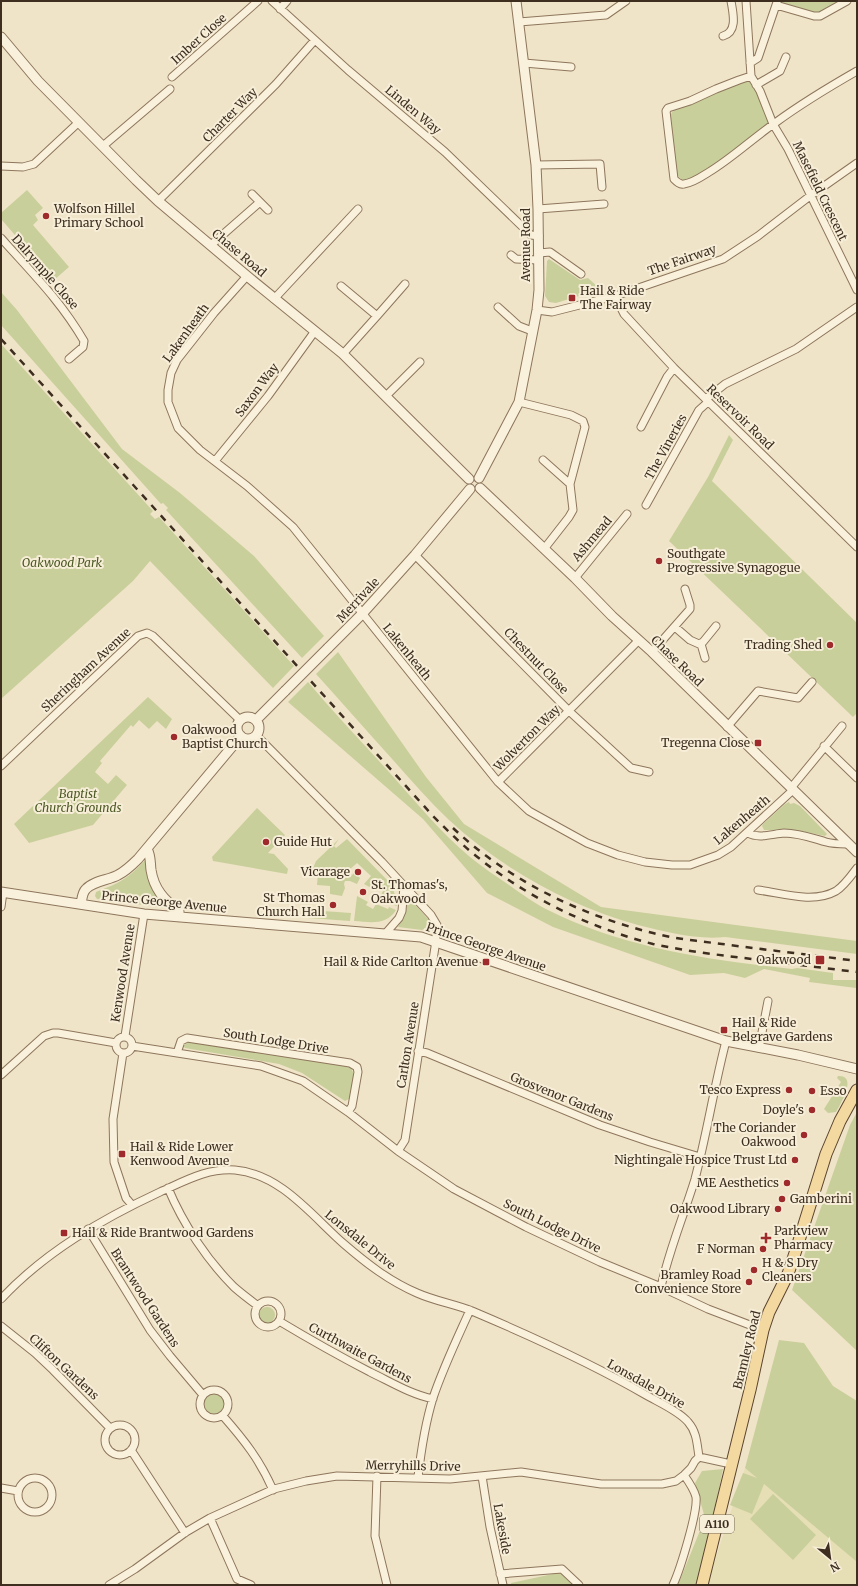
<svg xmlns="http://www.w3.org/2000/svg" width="858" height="1586" font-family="Merriweather,serif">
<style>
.farmland{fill:#e6deb5}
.green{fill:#c9cf9b}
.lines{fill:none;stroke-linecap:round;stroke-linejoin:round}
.minor-casing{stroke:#8d765c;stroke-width:9}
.tertiary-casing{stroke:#8d765c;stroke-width:11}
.primary-casing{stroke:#5b4430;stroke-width:13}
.minor{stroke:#faf1dc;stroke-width:7}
.tertiary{stroke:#faf1dc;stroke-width:9}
.primary{stroke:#f3d9a0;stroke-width:11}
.rail{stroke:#3d2e20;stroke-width:2.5;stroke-dasharray:7 7;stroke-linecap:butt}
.tertiary-bridge-casing{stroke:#8d765c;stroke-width:11;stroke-linecap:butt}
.tertiary-bridge{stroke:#faf1dc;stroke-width:9}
.poi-dot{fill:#9e2a2b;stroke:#f7eed8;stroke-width:1.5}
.labels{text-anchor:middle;stroke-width:4;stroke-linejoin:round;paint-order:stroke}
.shield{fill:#f7eed8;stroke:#756857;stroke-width:1}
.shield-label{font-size:11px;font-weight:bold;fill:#3d2e20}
.street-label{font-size:12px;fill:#3d2e20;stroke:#f7eed8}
.poi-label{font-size:12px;fill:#3d2e20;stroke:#f7eed8;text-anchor:end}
.park-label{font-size:12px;font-style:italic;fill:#4d5a26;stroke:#f7eed8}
</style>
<rect width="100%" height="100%" fill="#f0e4c8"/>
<path class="farmland" d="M745,1468L857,1562V1585H707Z"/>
<path class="green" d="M783,1H839L817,13L782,3Z
M749,80L752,82L768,117V125C750,140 704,180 682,180L677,175L669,119L672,112L678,108L691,104L742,81Z
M27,190L43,208L35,215L38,220L33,225L69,267L54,280L1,219V213Z
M549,259L580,280L588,278L599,288V290L556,303L549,302L545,296L547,261Z
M1,292L17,310L122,449L180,493L254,556L324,636L302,658L166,510L168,508L163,503L161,504L1,325Z
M1,344L153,511L150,514L155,519L159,517L294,666L273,688L150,561L133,581L1,699Z
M729,435L733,440L712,481L857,623V713L853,717L669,541L708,477Z
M338,652L426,777L464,824L601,907L857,941V954L725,937C696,940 666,932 638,925C569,906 502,869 449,820C429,801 411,780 393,760C367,731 342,703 316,674Z
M308,682C334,713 362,742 389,772C415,801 440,832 470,857C482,867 496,876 509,885C522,894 535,904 550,911C625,948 709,960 792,969L797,968L833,973V980H857L856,988L809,982L810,978L764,969L745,978L724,973L690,975L553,927L487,893L423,819L288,702Z
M148,697L172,719L166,729L157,721L149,729L139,720L133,727L131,725L100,761L102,763L95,772L108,784L116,775L127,785L93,825L29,843L14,824Z
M789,802L790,804L794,803L800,806L827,834L825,836L796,830H764L762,826L763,824L785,804Z
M257,808L285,835L268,853L274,854L288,869L287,874L213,861L212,857Z
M339,839L334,846L336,848L347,839L391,884L397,900V906L394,905L395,901L381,895L384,889L375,885L373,889L364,884L371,876L357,863L348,871L352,875L354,873L360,878L357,884L350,881H345L344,884L345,888L342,896L330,894V886L317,885L318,873H311L316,861Z
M145,860C149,883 151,890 167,908L97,899L95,896L96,892C119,883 128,879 145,860Z
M357,896L368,902L366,905L373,909L376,904L388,909L389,907L396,910C386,926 370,922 354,921Z
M409,898L430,921L428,927L422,930L398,927L406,912L407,901Z
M309,910L351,913L350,921L308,918Z
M188,1042L349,1066C358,1075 353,1087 351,1098L345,1101L302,1073L279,1064L185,1048L183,1046Z
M838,1076C858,1075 841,1103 836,1112L828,1113L824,1109L841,1082L837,1078Z
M857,1112V1351L792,1290L850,1125Z
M259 1315a8 8 0 1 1 16 0a8 8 0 1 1-16 0Z
M779,1340L804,1343L833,1386L857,1401V1562L764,1484L752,1514L730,1505L743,1473L757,1478L745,1468Z
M204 1404a10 10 0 1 1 20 0a10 10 0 1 1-20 0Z
M723,1469L700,1585H678L705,1518L695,1483L702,1471Z
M773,1494L816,1535L793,1560L750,1519Z
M562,1572L575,1585H511V1583Z"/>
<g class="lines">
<defs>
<path id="minor" d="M272,1L348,70L445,152L531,235L539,236
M746,1L751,76
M776,5L814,16H820L847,1
M280,9L287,1
M519,22L606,15L626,1
M723,36C738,32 733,13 731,1
M524,63L571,67
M750,63L758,58L777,2
M857,71C829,87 801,104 775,123C752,139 732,158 709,172C701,177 693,183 684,184C680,185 677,182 674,179L666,111L668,108L690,101L716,89L739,80L751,76L760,91L773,124L788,149L857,290
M172,77L258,1
M756,85L780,71L786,57
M103,146L170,89
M536,165L600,164L602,187
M1,166L23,167L34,164L79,122
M252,194L268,210
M158,201L276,84L314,41
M538,209L604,204
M1,238C32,273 60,300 84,341L83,347L69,359
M211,245L260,202
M539,253L550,252L581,274
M511,255L516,259L538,260
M247,276L214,313L177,360L171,373L168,390V402L178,428L200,450L247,486L293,527L498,782L529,811L587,843L618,855L645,862L672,865H690L718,855L731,847L793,790
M341,286L377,316L343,354
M615,296L624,314L674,368L857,547
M274,299L358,209
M498,307L519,326L532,331
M537,310L552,312L615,296L723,259L758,236L810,196L857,163
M377,316L405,284
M386,396L420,362
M706,399L725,384L796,349L857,307
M519,402L571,415L583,421L585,427L570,484
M641,427L667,377L674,368
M543,460L570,484L573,510L569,517L544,549
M215,461L268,396L315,331
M646,505L699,410L708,402
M415,555L569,711L631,768L649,772
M575,578L627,514
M675,627L690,640L699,644L703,642L716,626
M701,644L705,658
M652,652L690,609V605L685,589
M727,727L758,691L798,698L812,682
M256,735L382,862L431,915L437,925L435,947L405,1140L398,1151
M824,746L857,778
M1,766L138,636L147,633L153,636L240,720
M498,782L638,641
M791,788L842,726
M748,833C758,839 772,834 784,833C799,833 812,838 826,842C833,844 840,844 847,844
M758,890C782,893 813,904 836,891C844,886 851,876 857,868
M1,907L3,892
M385,934L399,918L402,911L404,886
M125,1036L144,914
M116 1045a8 8 0 1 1 16 0a8 8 0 1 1-16 0Z
M132,1046L261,1066L303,1081L348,1112L398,1151L454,1189L526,1227L600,1262L661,1287L708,1309L763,1330
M759,1048L768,1001
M418,1051L427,1053L600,1125L650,1142L700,1157
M123,1053L113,1119L114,1162L126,1198L132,1205
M177,1053L181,1041L187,1038L350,1063L357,1067L358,1072L352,1106L348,1112
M1,1075L44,1036L53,1033H58L116,1043
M168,1188C183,1224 207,1260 234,1287C242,1294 250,1300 258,1306
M88,1229L150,1330L170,1356L203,1395
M661,1287C669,1250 684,1215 695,1179C707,1133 714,1087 726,1041
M1,1299C45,1252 102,1219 160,1192C185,1181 207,1168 235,1170C281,1174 312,1216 344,1244C366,1263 389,1281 417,1293C435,1301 454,1304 472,1311C531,1336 591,1363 646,1395C658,1402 679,1411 688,1422C697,1432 697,1444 699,1457
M255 1314a13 13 0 1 1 26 0a13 13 0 1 1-26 0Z
M279,1321C309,1339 339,1356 370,1372C391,1382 410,1394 433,1399
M1,1326L35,1353L53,1370L110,1428
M200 1404a14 14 0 1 1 28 0a14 14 0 1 1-28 0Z
M223,1416C244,1440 260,1460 273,1490
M105 1440a15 15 0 1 1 30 0a15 15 0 1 1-30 0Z
M131,1450L185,1533
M377,1476L375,1536L387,1585
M482,1476L490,1527L503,1585
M418,1477C421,1451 425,1424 433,1398C443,1368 457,1339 470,1310
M18 1495a17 17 0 1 1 34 0a17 17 0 1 1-34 0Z
M1,1488L18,1491
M210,1518L237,1579L251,1585
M500,1574L562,1569L579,1585
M109,1585L135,1569L186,1532L210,1518L274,1489L306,1481L337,1476L450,1479L521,1472L601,1484H662L676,1481L684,1475L691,1468L695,1461L699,1457L731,1464
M673,1585C680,1570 698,1512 696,1497C694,1489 689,1482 684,1475"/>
<path id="tertiary" d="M1,37L38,81L136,180L158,201L247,276L343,354L469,479
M479,478L519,402L537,310L539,290L538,209L536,165L516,1
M480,488L575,578L612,616L652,652L857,852
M328,648L362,614L415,555L470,489
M237 728a11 11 0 1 1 22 0a11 11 0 1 1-22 0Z
M256,720L285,691
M147,849C151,856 150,862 151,870C154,889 164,900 179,911V917
M1,892L144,914L421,937L726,1041L798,1055L857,1069
M81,904C82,899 82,893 86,889C93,881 109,880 118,875C126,871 132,865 138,859L241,736"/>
<path id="primary" d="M702,1585L750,1390L763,1330L769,1312L788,1274L797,1247L826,1154L840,1121L857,1090"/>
</defs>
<use href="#minor" class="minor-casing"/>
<use href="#tertiary" class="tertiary-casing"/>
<use href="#primary" class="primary-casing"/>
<use href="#minor" class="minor"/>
<use href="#tertiary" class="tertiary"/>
<use href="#primary" class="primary"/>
<path class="rail" d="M1,339L433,816C448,831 463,846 480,859C530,899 591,928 653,944C685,951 719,955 752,959C787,963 822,968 857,972
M453,828C508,880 580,915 653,933C675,939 699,941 722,944C767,950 812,955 857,961"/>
<defs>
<path id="tertiary-bridge" d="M285,691L328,648"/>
</defs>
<use href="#tertiary-bridge" class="tertiary-bridge-casing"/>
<use href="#tertiary-bridge" class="tertiary-bridge"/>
</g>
<g class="poi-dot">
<circle cx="46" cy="216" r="4"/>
<rect x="568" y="294" width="8" height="8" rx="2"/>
<circle cx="659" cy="561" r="4"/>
<circle cx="830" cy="645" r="4"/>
<circle cx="174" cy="737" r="4"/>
<rect x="754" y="739" width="8" height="8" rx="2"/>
<circle cx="266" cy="842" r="4"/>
<circle cx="358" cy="872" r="4"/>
<circle cx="363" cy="892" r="4"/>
<circle cx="333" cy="905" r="4"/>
<rect x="815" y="955" width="10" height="10" rx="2"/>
<rect x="482" y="958" width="8" height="8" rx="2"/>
<rect x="720" y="1026" width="8" height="8" rx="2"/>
<circle cx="789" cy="1090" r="4"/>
<circle cx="812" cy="1091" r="4"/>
<circle cx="812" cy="1110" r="4"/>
<circle cx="804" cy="1135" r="4"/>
<rect x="118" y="1150" width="8" height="8" rx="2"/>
<circle cx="795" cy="1160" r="4"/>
<circle cx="787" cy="1183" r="4"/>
<circle cx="782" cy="1199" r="4"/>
<circle cx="778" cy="1209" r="4"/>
<rect x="60" y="1229" width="8" height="8" rx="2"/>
<path d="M764 1232h4v4h4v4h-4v4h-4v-4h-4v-4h4z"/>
<circle cx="763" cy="1249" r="4"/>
<circle cx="754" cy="1270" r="4"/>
<circle cx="749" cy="1282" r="4"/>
</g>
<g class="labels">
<rect class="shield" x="700" y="1515" width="34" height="18" rx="3"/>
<g class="shield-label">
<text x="717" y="1528">A110</text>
</g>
<g class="street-label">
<text transform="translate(199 39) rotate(-42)" y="4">Imber Close</text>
<text transform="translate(413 110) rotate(40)" y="4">Linden Way</text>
<text transform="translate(230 115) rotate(-45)" y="4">Charter Way</text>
<text transform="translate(820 191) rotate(64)" y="4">Masefield Crescent</text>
<text transform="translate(526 245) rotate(-90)" y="4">Avenue Road</text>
<text transform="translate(239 253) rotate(40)" y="4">Chase Road</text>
<text transform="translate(682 260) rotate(-19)" y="4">The Fairway</text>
<text transform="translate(45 272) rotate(49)" y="4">Dalrymple Close</text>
<text transform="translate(186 333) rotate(-54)" y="4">Lakenheath</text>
<text transform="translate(257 390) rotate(-53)" y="4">Saxon Way</text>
<text transform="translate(740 417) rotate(44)" y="4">Reservoir Road</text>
<text transform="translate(666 447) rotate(-61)" y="4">The Vineries</text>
<text transform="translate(592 539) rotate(-50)" y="4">Ashmead</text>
<text transform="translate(358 600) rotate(-47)" y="4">Merrivale</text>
<text transform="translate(407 652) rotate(51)" y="4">Lakenheath</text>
<text transform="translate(536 661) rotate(46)" y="4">Chestnut Close</text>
<text transform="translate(677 661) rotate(44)" y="4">Chase Road</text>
<text transform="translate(86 670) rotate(-43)" y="4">Sheringham Avenue</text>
<text transform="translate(527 738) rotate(-45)" y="4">Wolverton Way</text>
<text transform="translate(742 820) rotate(-40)" y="4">Lakenheath</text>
<text transform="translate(164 902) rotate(6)" y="4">Prince George Avenue</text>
<text transform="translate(486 947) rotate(19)" y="4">Prince George Avenue</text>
<text transform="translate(123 973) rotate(-81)" y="4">Kenwood Avenue</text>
<text transform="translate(276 1041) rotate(9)" y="4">South Lodge Drive</text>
<text transform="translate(408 1045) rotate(-81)" y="4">Carlton Avenue</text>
<text transform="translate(562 1097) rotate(22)" y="4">Grosvenor Gardens</text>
<text transform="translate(552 1226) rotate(26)" y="4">South Lodge Drive</text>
<text transform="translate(360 1240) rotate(39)" y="4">Lonsdale Drive</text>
<text transform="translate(145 1298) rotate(57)" y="4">Brantwood Gardens</text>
<text transform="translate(747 1350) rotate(-76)" y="4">Bramley Road</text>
<text transform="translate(360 1353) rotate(28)" y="4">Curthwaite Gardens</text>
<text transform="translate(64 1367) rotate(43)" y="4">Clifton Gardens</text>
<text transform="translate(646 1384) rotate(29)" y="4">Lonsdale Drive</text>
<text transform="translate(413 1466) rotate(1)" y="4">Merryhills Drive</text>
<text transform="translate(502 1529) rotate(80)" y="4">Lakeside</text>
</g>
<g class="poi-label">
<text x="54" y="213" text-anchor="start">Wolfson Hillel<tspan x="54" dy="14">Primary School</tspan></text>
<text x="580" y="295" text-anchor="start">Hail &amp; Ride<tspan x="580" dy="14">The Fairway</tspan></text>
<text x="667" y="558" text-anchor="start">Southgate<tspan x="667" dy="14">Progressive Synagogue</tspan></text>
<text x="822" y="649">Trading Shed</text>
<text x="182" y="734" text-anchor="start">Oakwood<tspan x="182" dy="14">Baptist Church</tspan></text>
<text x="750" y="747">Tregenna Close</text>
<text x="274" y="846" text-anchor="start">Guide Hut</text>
<text x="350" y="876">Vicarage</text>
<text x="371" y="889" text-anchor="start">St. Thomas's,<tspan x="371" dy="14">Oakwood</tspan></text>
<text x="325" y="902">St Thomas<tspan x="325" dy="14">Church Hall</tspan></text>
<text x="811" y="964">Oakwood</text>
<text x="478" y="966">Hail &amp; Ride Carlton Avenue</text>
<text x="732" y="1027" text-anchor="start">Hail &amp; Ride<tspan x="732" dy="14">Belgrave Gardens</tspan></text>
<text x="781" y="1094">Tesco Express</text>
<text x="820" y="1095" text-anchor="start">Esso</text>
<text x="804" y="1114">Doyle's</text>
<text x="796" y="1132">The Coriander<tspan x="796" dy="14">Oakwood</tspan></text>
<text x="130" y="1151" text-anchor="start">Hail &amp; Ride Lower<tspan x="130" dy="14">Kenwood Avenue</tspan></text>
<text x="787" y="1164">Nightingale Hospice Trust Ltd</text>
<text x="779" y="1187">ME Aesthetics</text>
<text x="790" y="1203" text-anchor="start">Gamberini</text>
<text x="770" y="1213">Oakwood Library</text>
<text x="774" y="1235" text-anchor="start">Parkview<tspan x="774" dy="14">Pharmacy</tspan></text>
<text x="72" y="1237" text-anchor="start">Hail &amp; Ride Brantwood Gardens</text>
<text x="755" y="1253">F Norman</text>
<text x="762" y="1267" text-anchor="start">H &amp; S Dry<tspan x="762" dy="14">Cleaners</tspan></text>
<text x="741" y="1279">Bramley Road<tspan x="741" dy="14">Convenience Store</tspan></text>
</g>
<g class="park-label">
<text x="62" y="567">Oakwood Park</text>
<text x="78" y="798">Baptist<tspan x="78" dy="14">Church Grounds</tspan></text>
</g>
</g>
<rect width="858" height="1586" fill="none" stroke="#3d2e20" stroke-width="4"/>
<g transform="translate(830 1558) rotate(151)" stroke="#f7eed8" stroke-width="3" paint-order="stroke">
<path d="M0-3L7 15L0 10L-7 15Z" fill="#3d2e20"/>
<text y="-6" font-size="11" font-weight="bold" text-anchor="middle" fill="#3d2e20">N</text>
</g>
</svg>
